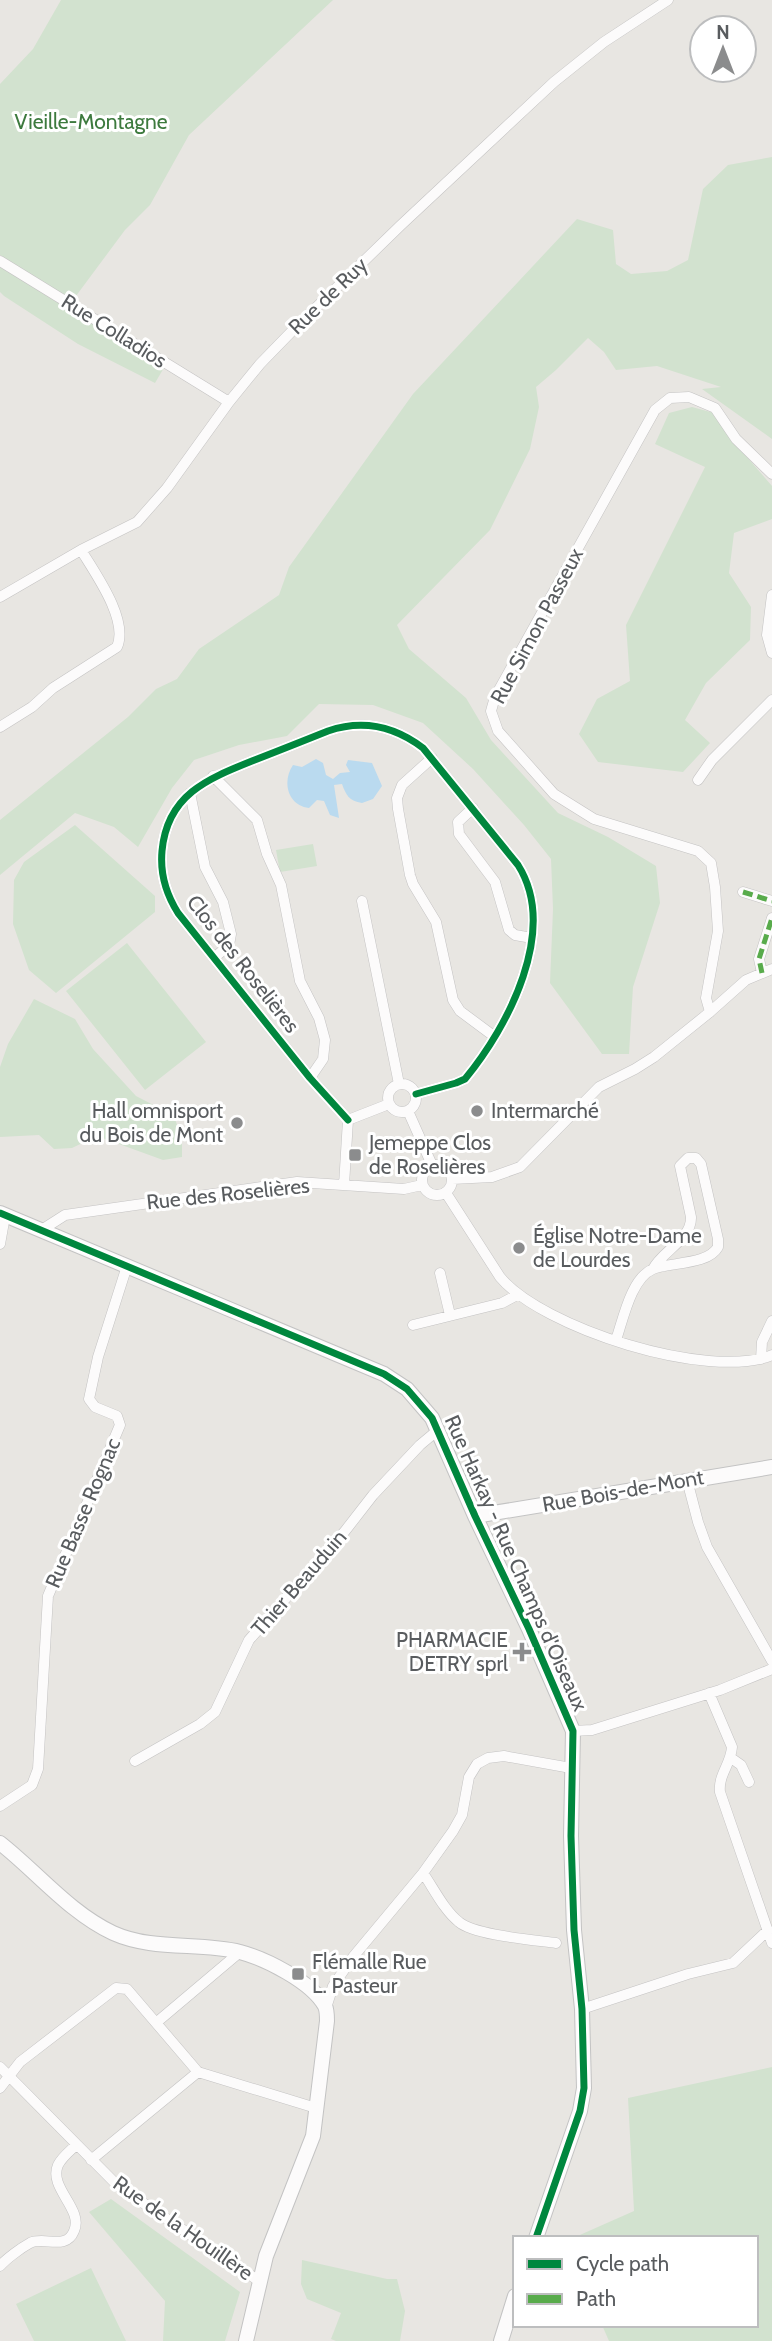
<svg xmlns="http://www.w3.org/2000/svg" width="772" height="2341" font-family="Cabin,sans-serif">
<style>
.green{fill:#d2e2cf}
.water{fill:#badaef}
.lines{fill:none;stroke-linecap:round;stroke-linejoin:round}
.street-casing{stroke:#c4c3c3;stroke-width:11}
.secondary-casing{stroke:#c3c3c3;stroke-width:16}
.street{stroke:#fcfbfb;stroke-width:10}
.secondary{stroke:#fcfbfb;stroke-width:14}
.quiet{stroke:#58ab4b;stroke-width:5;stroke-dasharray:10 5;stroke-linecap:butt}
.cycleway-casing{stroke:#fff;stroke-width:11}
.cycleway{stroke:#00873e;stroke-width:7}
.poi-dot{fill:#8b8c8d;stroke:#fff;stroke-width:2.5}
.labels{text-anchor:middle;stroke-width:6;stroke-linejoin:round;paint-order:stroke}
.park-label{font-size:21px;fill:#3d7a3e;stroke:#fff}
.street-label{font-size:21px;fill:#595c5f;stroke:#fff}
.poi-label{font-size:21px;fill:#595c5f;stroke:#fff;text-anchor:start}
</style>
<rect width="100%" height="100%" fill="#e8e6e2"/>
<path class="green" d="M61,0H333L189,135L150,205L125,230L73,300L0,255V84L33,49Z
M772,157V439L702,389L721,387L657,366L616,370L604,352L588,338L556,370L536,387L539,407L530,449L490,530L397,625L409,649L466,698L491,740L558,813L608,837L656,866L660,903L633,987L629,1054H602L550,983L553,909L551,859L524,825L473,769L423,723L373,705L319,704L287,736L239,745L194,760L172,788L138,847L114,827L75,813L0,875V820L128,717L156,689L177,679L199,649L279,595L289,567L413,394L577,219L613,230L616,264L631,274L667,271L688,260L703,189L728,165Z
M0,267L151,360L165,366L155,383L78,344L4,296L0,292Z
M692,407L714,413L734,442L772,486V519L734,533L729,573L751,607L750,640L706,683L685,720L710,743L683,772L598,762L579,734L597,699L630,681L626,625L705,467L655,444L669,413Z
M75,825L155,896V912L56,993L29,970L13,924L14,880L24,862Z
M313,844L317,866L280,872L276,850Z
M127,943L206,1042L145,1090L66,991Z
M34,999L75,1019L93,1049L136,1096L169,1113L175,1119L182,1139V1157L163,1160L97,1136L72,1148L54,1149L39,1135L0,1137V1067L8,1044Z
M772,2067V2341H609L602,2325H756V2238H573L634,2211L628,2098Z
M111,2199L240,2292L225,2341H163L165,2301L89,2212Z
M302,2260L387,2279H397L405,2311L400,2341H336L331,2339L341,2313L307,2299L301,2284Z
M91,2268L126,2341H34L16,2304Z"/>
<path class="water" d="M316,759L323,763L326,775L333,779L340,773L350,772L346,765L348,760L372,763L382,786L373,799L362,803C349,801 346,795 342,784L334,785L339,818L330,815L324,801L317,800L309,808C287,805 282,781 293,765L302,767Z"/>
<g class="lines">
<defs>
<path id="street" d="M0,261L229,402
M772,595L767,635L772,653
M0,597L81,550L137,522L167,488L229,402L260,364L294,329L401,225L554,82L604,42L668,0
M0,727L32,707L53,688L117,647C129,620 95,573 81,550
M432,758L402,785L397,798L398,809L410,875L413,884L436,922L453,1000L460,1011L495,1037
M213,776L257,820L267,854L281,885L300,981L319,1018L325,1040L323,1059L310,1078
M698,780L712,760L772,700
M190,793L205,867L223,902L231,934L229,945L214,958
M473,808L458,822L459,834L495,882L509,930L515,935L532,938
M743,892L772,901
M362,901L399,1084
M762,973L759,959L772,918
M710,1012L706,998L718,931L715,887L711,863L698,851L594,819L554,794L498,731L491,711L495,697L655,410L670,398L689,397L715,408L736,439L772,474
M388 1098a14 14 0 1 1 28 0a14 14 0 1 1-28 0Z
M408,1111L432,1165
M348,1120L310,1078L178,913C166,894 160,873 162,851C167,795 207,779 252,761C278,751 303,741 328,731C363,719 394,726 423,748L518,865C559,930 508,1027 465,1079L456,1083L416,1094
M422 1180a15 15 0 1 1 30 0a15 15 0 1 1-30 0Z
M452,1179L492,1177L520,1167L599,1087L635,1069L654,1057L710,1012L746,980L772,969
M344,1185L348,1120L389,1104
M446,1193L500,1277C542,1328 709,1381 772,1355
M40,1231L65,1215L297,1182L404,1189L422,1185
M0,1244L5,1216
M440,1273L450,1315
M413,1325L502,1303L517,1295
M616,1340C623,1320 631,1278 653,1269C671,1262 708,1265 718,1247V1239L701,1164L696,1158H688L680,1166L691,1217C692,1239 662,1251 653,1269
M761,1359L762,1342L772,1321
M687,1480L698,1522L707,1547L772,1661
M709,1693L732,1747C731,1764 718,1775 720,1792L772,1943
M573,1731L592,1730L720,1690L772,1669
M731,1758L741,1765L749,1782
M135,1761L200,1724L215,1712L249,1640L345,1531L373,1495L420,1445L438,1430
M0,1806L32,1785L38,1769L48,1596L120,1425L117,1416L95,1407L89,1399L98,1357L127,1266
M423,1873C434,1889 444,1910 459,1922C474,1935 534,1940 556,1943
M326,2008L333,1986L353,1957L423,1873L453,1831L462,1815L469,1777L477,1764L488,1758L504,1756L571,1768
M582,2009L688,1974L733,1963L768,1930
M157,2022L240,1952
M0,2067L118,2186L259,2281
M198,2072L316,2108
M0,2088L20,2062L116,1988L127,1989L198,2072
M91,2160L198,2072
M0,2266C7,2258 21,2248 30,2243C44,2236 66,2251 74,2231C84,2209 48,2188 58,2165C62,2157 70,2151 76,2145"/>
<path id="secondary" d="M0,1213L384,1374L407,1389L432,1418L475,1516L529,1629L573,1731L571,1836L574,1930L582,2009L584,2088L580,2111L536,2238
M475,1516L772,1467
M0,1843C37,1872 70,1913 113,1933C153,1951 199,1942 240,1952C266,1959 312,1982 325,2006C327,2010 327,2016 327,2021L313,2136L266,2256L246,2341
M501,2341L515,2296"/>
</defs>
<use href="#street" class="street-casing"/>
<use href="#secondary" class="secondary-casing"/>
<use href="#street" class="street"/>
<use href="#secondary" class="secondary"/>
<path class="quiet" d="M743,892L772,901
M762,973L759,959L772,918"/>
<defs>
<path id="cycleway" d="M348,1120L310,1078L178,913C166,894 160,873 162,851C167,795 207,779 252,761C278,751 303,741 328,731C363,719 394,726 423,748L518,865C559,930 508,1027 465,1079L456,1083L416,1094
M0,1213L384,1374L407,1389L432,1418L475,1516L529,1629L573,1731L571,1836L574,1930L582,2009L584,2088L580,2111L536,2238"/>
</defs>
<use href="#cycleway" class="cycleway-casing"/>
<use href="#cycleway" class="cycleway"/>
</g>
<g class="poi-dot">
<circle cx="477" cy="1111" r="7"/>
<circle cx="237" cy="1123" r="7"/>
<rect x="348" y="1148" width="14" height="14" rx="3.5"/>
<circle cx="519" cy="1248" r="7"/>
<path d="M518.5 1641.5h7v7h7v7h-7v7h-7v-7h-7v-7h7z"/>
<rect x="291" y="1967" width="14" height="14" rx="3.5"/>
</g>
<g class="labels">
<g class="park-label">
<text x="91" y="129">Vieille-Montagne</text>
</g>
<g class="street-label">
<text transform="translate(328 296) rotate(-44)" y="7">Rue de Ruy</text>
<text transform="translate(114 331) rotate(32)" y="7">Rue Colladios</text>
<text transform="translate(537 626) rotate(-62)" y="7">Rue Simon Passeux</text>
<text transform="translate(243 964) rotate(52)" y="7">Clos des Roselières</text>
<text transform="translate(228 1194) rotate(-6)" y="7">Rue des Roselières</text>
<text transform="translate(623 1491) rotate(-10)" y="7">Rue Bois-de-Mont</text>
<text transform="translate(83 1513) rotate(-67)" y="7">Rue Basse Rognac</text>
<text transform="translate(516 1563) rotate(66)" y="7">Rue Harkay - Rue Champs d'Oiseaux</text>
<text transform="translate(299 1583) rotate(-49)" y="7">Thier Beauduin</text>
<text transform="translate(183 2228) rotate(35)" y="7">Rue de la Houillère</text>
</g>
<g class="poi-label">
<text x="223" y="1118" text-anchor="end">Hall omnisport<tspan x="223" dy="24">du Bois de Mont</tspan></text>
<text x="491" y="1118">Intermarché</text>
<text x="369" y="1150">Jemeppe Clos<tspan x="369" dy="24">de Roselières</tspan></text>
<text x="533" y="1243">Église Notre-Dame<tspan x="533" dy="24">de Lourdes</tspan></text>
<text x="508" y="1647" text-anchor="end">PHARMACIE<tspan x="508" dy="24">DETRY sprl</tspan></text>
<text x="312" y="1969">Flémalle Rue<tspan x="312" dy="24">L. Pasteur</tspan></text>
</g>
</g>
<rect x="513" y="2236" width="245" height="91" fill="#ffffff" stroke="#bdbebf" stroke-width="2"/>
<rect x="527" y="2259" width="35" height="10" fill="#00873e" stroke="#bdbebf" stroke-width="2"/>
<text x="576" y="2271" font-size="21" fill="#595c5f">Cycle path</text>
<rect x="527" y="2294" width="35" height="10" fill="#58ab4b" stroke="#bdbebf" stroke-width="2"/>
<text x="576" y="2306" font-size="21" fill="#595c5f">Path</text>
<g transform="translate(723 49)"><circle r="33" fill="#ffffff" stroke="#bdbebf" stroke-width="2"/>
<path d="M0-5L12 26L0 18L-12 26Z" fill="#8b8c8d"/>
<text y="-10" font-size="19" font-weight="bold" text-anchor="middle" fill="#595c5f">N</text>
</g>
</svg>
